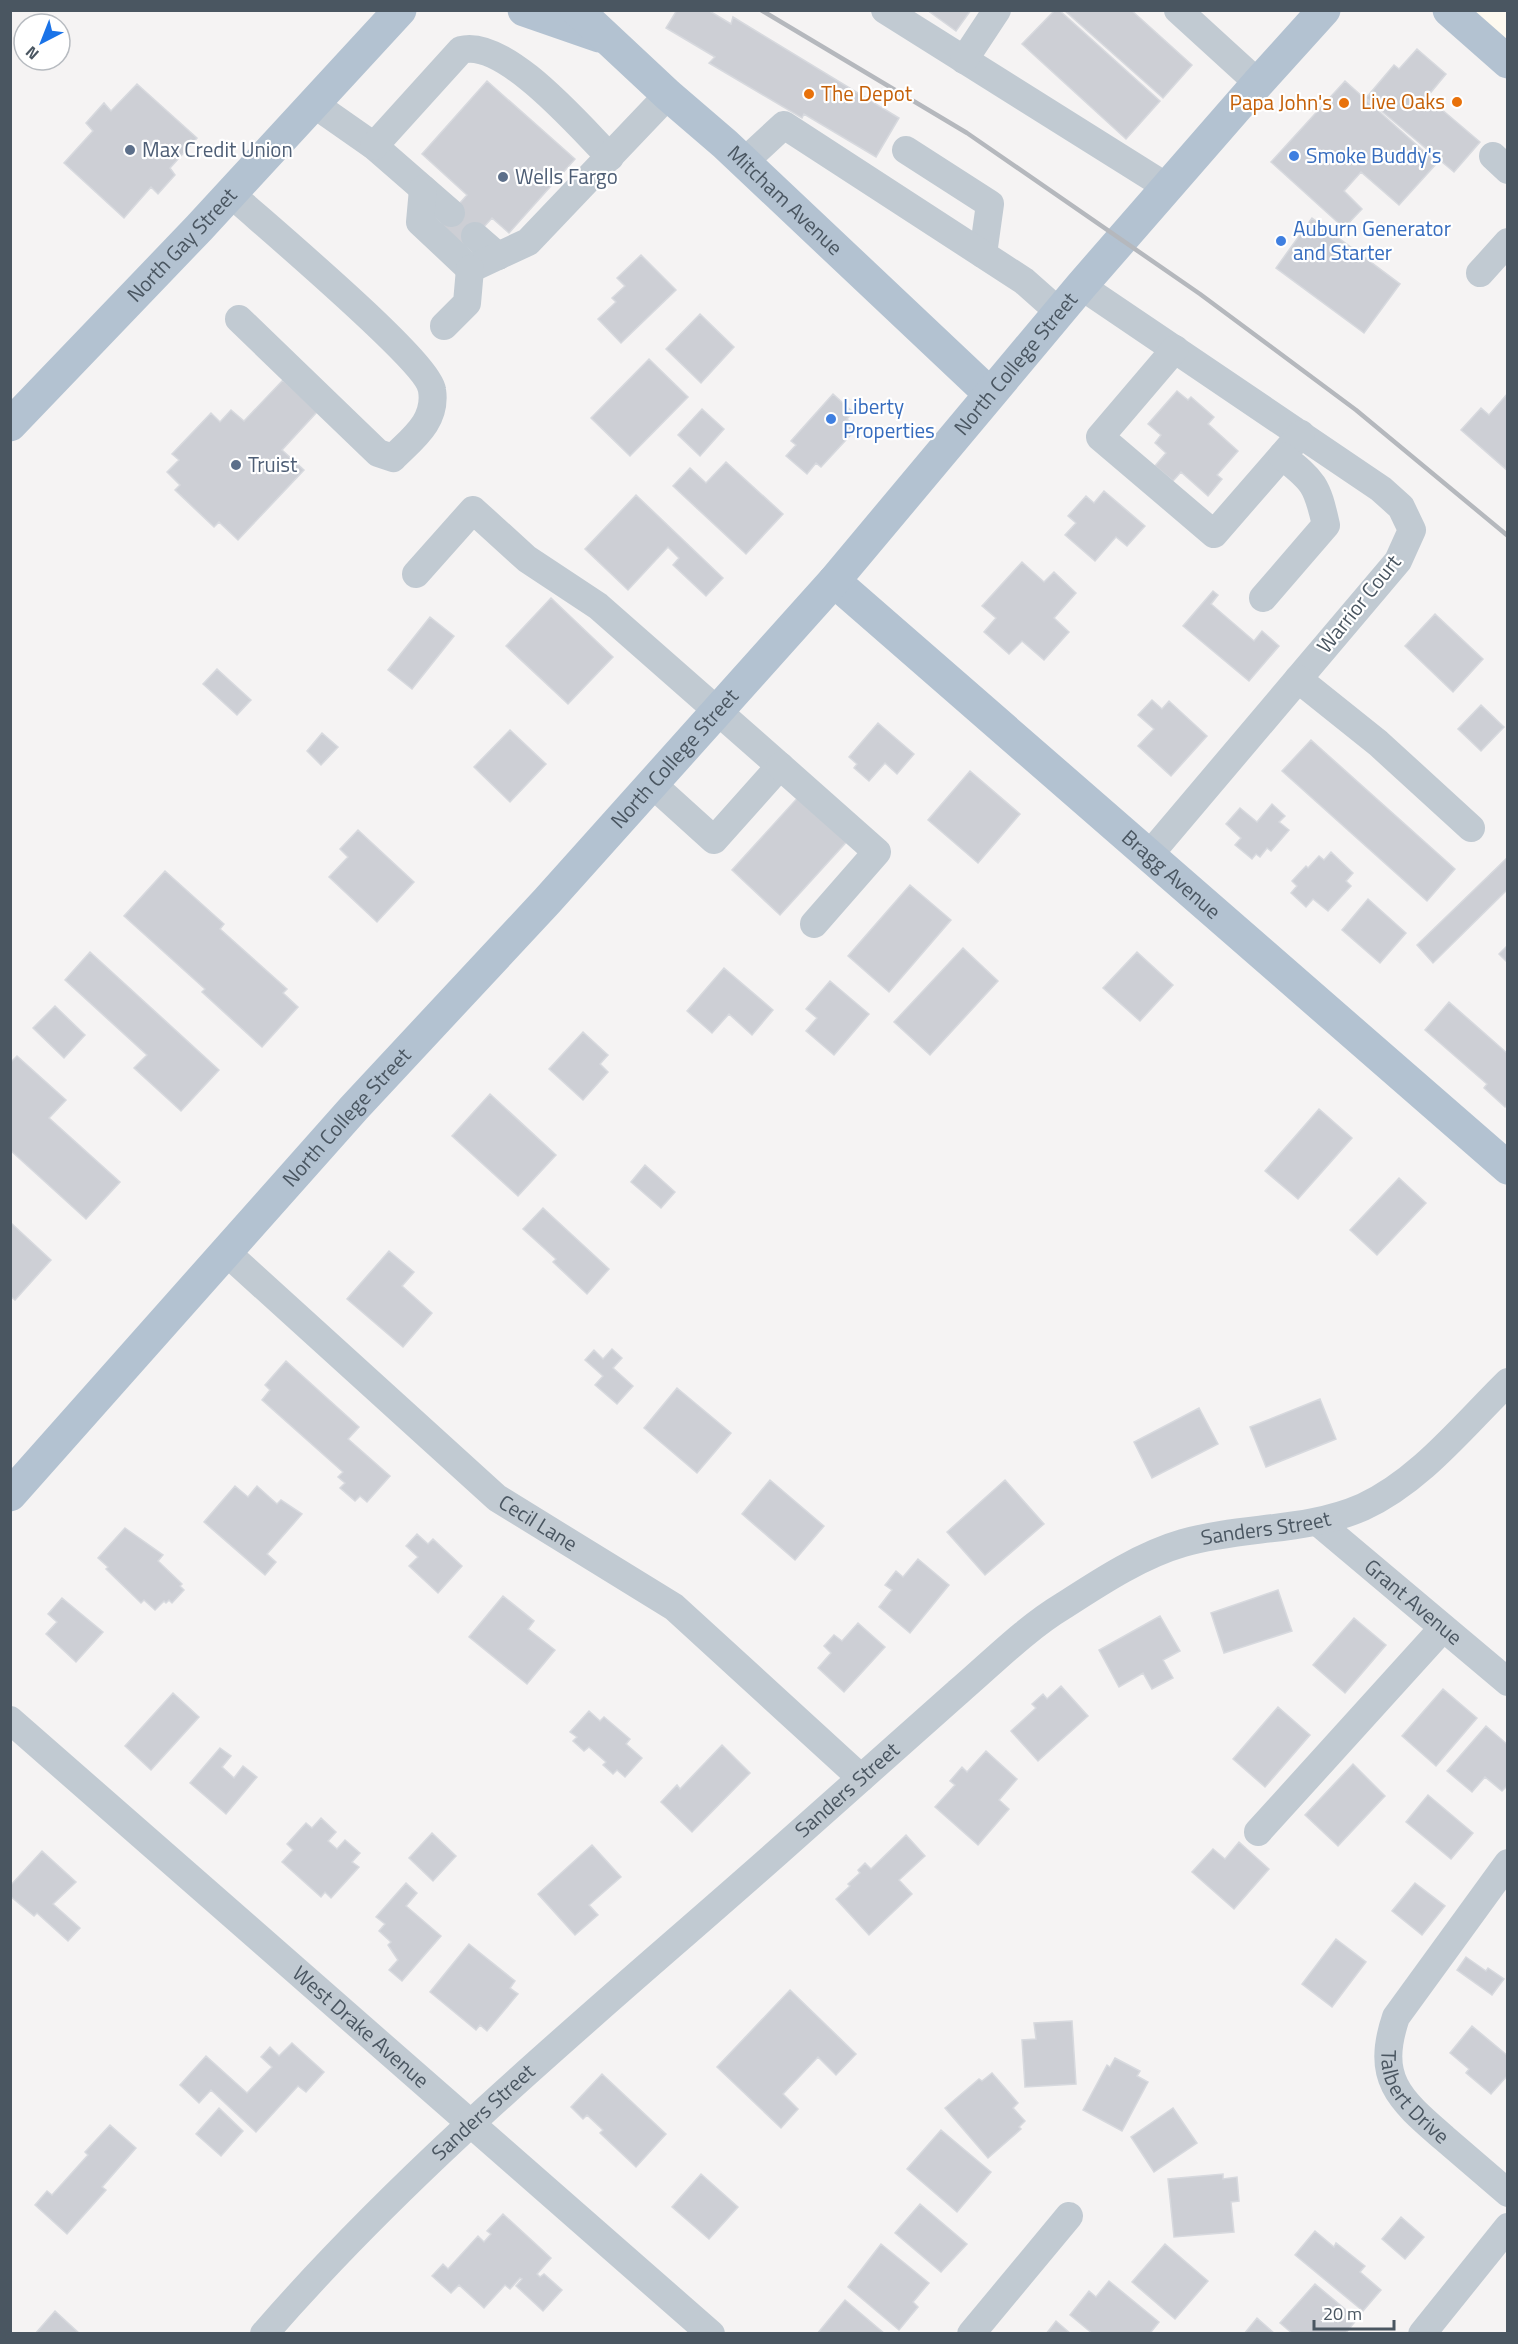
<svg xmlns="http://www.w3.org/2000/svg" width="1518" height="2344" font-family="'Titillium Web',sans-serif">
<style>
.commercial{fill:#fdf9ef}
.building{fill:#cdcfd5;stroke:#d7d9de;stroke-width:1.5}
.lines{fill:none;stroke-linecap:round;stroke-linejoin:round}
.minor{stroke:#c1cad2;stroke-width:28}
.major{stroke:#b3c2d1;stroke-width:33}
.rail{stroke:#b5b8bd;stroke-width:4.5}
.food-dot{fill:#e8710a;stroke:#fff;stroke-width:2}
.service-dot{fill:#5c6f8a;stroke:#fff;stroke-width:2}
.shop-dot{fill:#3f7fe0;stroke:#fff;stroke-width:2}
.labels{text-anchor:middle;stroke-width:4.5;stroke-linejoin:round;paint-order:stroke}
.food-label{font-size:21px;fill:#c56008;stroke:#fff;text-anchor:end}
.service-label{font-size:21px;fill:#4e5e75;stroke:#fff;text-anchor:start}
.shop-label{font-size:21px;fill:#366cbe;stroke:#fff;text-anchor:start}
.street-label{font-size:21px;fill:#4a5661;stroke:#fff}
</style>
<rect width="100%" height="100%" fill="#f5f3f3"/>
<path class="commercial" d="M1448,11H1507V63Z"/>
<path class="building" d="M677,10H708L731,24L733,17L899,118L876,157L804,114L802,118L709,63L715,57L666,28Z
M927,10H971L956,31Z
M1055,10H1059L1160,101L1126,139L1022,44Z
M1064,10H1131L1192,65L1163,98Z
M1417,49L1446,74L1427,97L1480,142L1454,172L1366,98L1394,65L1399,69Z
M487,81L575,159L509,233L492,218L460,253L435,231L467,195L422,154Z
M1345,81L1437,163L1399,205L1361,172L1344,191L1362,209L1344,228L1271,162Z
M137,84L197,138L170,168L175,175L158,194L151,187L124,218L64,163L93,131L86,123L104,103L111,111Z
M1312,218L1400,284L1364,333L1276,268Z
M641,255L676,290L621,343L598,319L616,302L612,298L625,286L617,278Z
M700,314L734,347L701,383L666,349Z
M649,359L688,397L630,456L591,418Z
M283,380L317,412L282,450L304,470L238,540L219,522L214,527L175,490L180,485L167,472L179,460L172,454L211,413L220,422L231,410L244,421Z
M1177,391L1188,400L1191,397L1214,417L1208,424L1238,451L1217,475L1222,479L1208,496L1181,472L1173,481L1155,466L1166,453L1155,443L1161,435L1148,424Z
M1508,393V471L1461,430L1481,408L1489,415Z
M833,394L853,412L847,419L857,428L821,467L816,463L807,474L786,456L796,445L791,441Z
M702,409L724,429L700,456L678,435Z
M726,462L783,514L746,554L673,486L690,468L706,483Z
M1104,491L1145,526L1127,546L1116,537L1095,561L1065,535L1076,523L1068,516L1086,496L1094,503Z
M636,495L723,578L706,596L673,565L679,558L668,547L628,590L585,549Z
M1022,562L1044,582L1054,572L1076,593L1054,618L1069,632L1044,660L1022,641L1009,654L984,632L996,618L982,606Z
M1213,591L1218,595L1211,604L1254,641L1262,631L1279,646L1249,681L1183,626Z
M551,598L613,657L568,704L506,646Z
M1435,614L1483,659L1453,692L1405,646Z
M430,617L454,636L412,689L388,670Z
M217,669L251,700L237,715L203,684Z
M1152,700L1162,709L1169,701L1207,736L1171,776L1138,746L1154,729L1138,715Z
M1481,705L1504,727L1481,751L1458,729Z
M878,723L914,754L897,774L885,763L869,781L854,768L857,764L849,757Z
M510,730L546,764L510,802L474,767Z
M322,733L338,747L321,765L307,751Z
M1311,740L1455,869L1427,901L1282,771Z
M970,771L1020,814L978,863L928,820Z
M802,793L851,837L780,915L732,870Z
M1272,804L1285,816L1279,822L1289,830L1271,851L1267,848L1260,857L1256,854L1252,859L1235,845L1241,838L1226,824L1240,808L1257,822Z
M358,830L414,882L377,922L329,877L348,857L340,849Z
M1331,852L1353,873L1346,881L1351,886L1328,911L1313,899L1306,907L1291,893L1297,886L1292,881L1306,866L1308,868L1319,856L1324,860Z
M1508,857V889L1433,963L1417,945Z
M165,871L224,924L220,929L287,989L283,993L298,1007L262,1047L202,992L205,989L124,916Z
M910,885L951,920L889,992L848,956Z
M1368,899L1406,933L1380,963L1342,930Z
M1508,945V963L1499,954Z
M963,948L998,981L930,1055L894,1022Z
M90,952L219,1070L181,1111L134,1068L147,1055L65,980Z
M1137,952L1173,985L1140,1021L1103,988Z
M724,968L773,1010L752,1035L729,1014L712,1033L687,1011Z
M830,981L869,1014L834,1055L806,1031L817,1018L806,1009Z
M1449,1002L1508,1054V1104L1505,1107L1484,1088L1487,1084L1425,1030Z
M55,1006L85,1035L64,1058L33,1028Z
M583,1032L608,1055L600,1064L608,1072L583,1100L549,1069Z
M17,1056L66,1100L49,1118L120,1182L86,1219L10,1150V1063Z
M490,1094L556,1155L518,1196L452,1136Z
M1319,1109L1352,1138L1298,1199L1265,1171Z
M645,1165L675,1192L661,1208L631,1182Z
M1399,1178L1426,1203L1377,1255L1350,1230Z
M543,1208L609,1269L587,1294L553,1262L556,1259L523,1229Z
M11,1223L51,1260L15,1300L10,1296Z
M389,1251L414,1272L402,1286L432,1313L403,1347L347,1299Z
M612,1349L622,1358L613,1368L633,1386L617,1404L595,1385L603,1376L585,1360L594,1350L603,1359Z
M286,1361L359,1427L348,1439L390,1476L367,1502L360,1496L355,1501L340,1488L345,1483L338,1477L343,1472L262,1400L270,1390L265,1385Z
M677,1388L731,1433L697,1473L644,1428Z
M1320,1399L1336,1439L1266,1467L1250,1427Z
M1199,1408L1218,1444L1152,1478L1134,1442Z
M770,1480L824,1526L795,1560L742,1514Z
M1005,1480L1044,1524L985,1575L947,1532Z
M235,1486L248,1497L257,1486L277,1504L281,1500L302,1514L267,1554L276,1562L265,1575L204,1522Z
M125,1528L163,1555L158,1561L182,1584L180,1586L184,1590L172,1603L169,1600L166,1603L164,1601L155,1610L144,1600L141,1603L106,1569L108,1567L98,1558Z
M417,1534L428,1544L433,1539L462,1566L438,1593L409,1566L418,1557L406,1546Z
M918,1559L949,1585L910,1633L879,1607L892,1590L885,1585L896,1571L903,1577Z
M1278,1590L1292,1631L1224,1653L1211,1613Z
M503,1596L534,1621L528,1629L555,1650L527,1684L469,1637Z
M62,1598L103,1632L76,1662L46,1634L57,1622L48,1614Z
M1160,1616L1180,1651L1163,1660L1173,1678L1152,1689L1143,1673L1119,1687L1099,1650Z
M1354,1618L1386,1645L1345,1693L1313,1665Z
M858,1623L885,1647L844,1692L818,1668L831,1653L824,1646L834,1635L842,1641Z
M1061,1686L1088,1716L1038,1761L1011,1731L1036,1708L1032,1704L1043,1694L1047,1699Z
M1443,1689L1477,1718L1436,1766L1402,1736Z
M173,1693L199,1717L151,1770L125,1746Z
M1278,1707L1310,1735L1265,1787L1233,1759Z
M589,1711L600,1721L604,1717L630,1739L626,1744L642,1758L625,1777L617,1770L613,1774L603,1765L606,1762L589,1747L584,1751L573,1741L577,1737L570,1732Z
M1486,1726L1508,1745V1785L1502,1791L1485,1777L1472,1792L1447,1771Z
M722,1745L750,1773L692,1832L661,1802L677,1785L680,1789Z
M220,1748L231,1756L222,1767L234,1778L243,1766L257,1777L226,1814L190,1783Z
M986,1751L1017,1779L999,1800L1009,1809L978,1845L935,1807L955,1785L950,1781L962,1767L967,1772Z
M1353,1764L1385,1796L1338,1846L1305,1815Z
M1428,1795L1473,1833L1451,1859L1406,1822Z
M321,1818L336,1832L328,1841L337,1849L345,1840L360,1853L352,1862L359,1867L331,1898L325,1892L321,1897L282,1862L293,1850L287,1844L306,1823L312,1828Z
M432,1833L456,1856L433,1881L409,1858Z
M906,1835L925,1856L899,1880L912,1894L869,1935L836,1899L850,1886L848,1884L860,1873L858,1870L865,1863L871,1869Z
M1239,1842L1269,1869L1234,1909L1192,1872L1213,1849L1225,1859Z
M592,1845L621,1877L589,1905L598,1915L575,1935L538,1894Z
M42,1851L76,1882L53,1904L80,1928L68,1941L37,1913L34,1916L10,1896V1886Z
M406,1883L417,1893L406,1906L441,1936L402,1981L389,1970L398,1960L388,1945L391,1942L379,1931L385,1924L376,1917Z
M1415,1883L1445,1906L1422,1935L1392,1911Z
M1336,1939L1366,1962L1332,2007L1302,1984Z
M469,1944L515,1981L510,1988L518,1994L487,2031L480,2025L476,2030L430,1992Z
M1466,1957L1486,1971L1488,1968L1504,1979L1492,1995L1457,1970Z
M790,1990L856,2054L836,2075L818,2057L783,2094L798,2109L781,2128L717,2067Z
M1072,2021L1076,2084L1025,2087L1022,2040L1036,2039L1034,2023Z
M1472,2026L1508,2056V2075L1491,2094L1466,2073L1469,2069L1450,2053Z
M292,2043L324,2072L306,2092L298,2086L256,2132L211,2090L199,2103L180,2085L206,2056L247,2093L272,2067L261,2057L270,2047L279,2056Z
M1115,2058L1140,2071L1137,2076L1148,2082L1122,2131L1083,2110L1107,2065L1110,2067Z
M992,2073L1018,2103L1013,2108L1025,2121L1019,2127L1021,2129L988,2158L945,2108L979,2079L982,2081Z
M602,2074L666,2134L636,2167L600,2133L603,2130L587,2115L583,2119L571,2107Z
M219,2108L243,2131L221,2156L196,2134Z
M1173,2108L1197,2143L1154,2172L1131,2137Z
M110,2125L136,2148L102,2187L106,2190L67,2234L35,2205L47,2191L52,2195L88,2155L85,2152Z
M941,2130L991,2172L957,2212L907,2169Z
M701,2174L738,2207L709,2239L672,2207Z
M1223,2174V2179L1237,2177L1239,2201L1231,2202L1234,2232L1174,2237L1168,2179Z
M920,2204L967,2244L941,2272L895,2233Z
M503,2214L551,2258L537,2274L540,2277L544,2274L562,2290L543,2311L516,2286L522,2279L520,2278L510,2289L505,2285L484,2308L459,2285L451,2293L432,2276L443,2264L448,2269L478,2236L484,2242L491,2234L487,2231Z
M1401,2217L1424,2237L1405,2259L1382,2239Z
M1315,2231L1334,2247L1336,2243L1365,2266L1360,2272L1381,2290L1363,2311L1295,2255Z
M881,2244L929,2283L913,2302L918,2307L899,2330L848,2287Z
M1165,2244L1208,2281L1175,2319L1132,2282Z
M1109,2281L1159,2322L1151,2332L1153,2334H1093L1070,2315L1089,2291L1096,2297Z
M1315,2284L1357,2319L1345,2334H1293L1280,2323Z
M845,2300L885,2334H817Z
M55,2311L80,2334H35Z
M1257,2318L1275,2334H1244Z
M1056,2321L1071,2334H1046Z"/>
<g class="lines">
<g class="minor">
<path d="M885,10L1167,187"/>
<path d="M1178,10L1258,83"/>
<path d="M964,60L997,10"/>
<path d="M314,104L374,146L451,213"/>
<path d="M374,146L461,50C505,38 580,127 610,157"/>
<path d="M906,150L990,204L983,254"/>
<path d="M1493,156L1508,170"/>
<path d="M744,162L784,125L1024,281L1059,312"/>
<path d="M423,189L420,222L470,269"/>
<path d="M231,194C263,223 428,361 432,390C437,421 413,438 393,458L378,453L239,319"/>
<path d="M475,236L498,256"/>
<path d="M470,269L528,242L668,95"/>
<path d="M1480,273L1508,242"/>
<path d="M1081,286L1381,489L1401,507L1412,530L1398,561L1150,854"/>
<path d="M444,326L467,303L470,269"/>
<path d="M1175,349L1100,437L1214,534L1301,434"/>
<path d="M416,574L473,510L527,559L598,606L780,766L714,840L651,783"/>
<path d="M1263,598L1326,525C1317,485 1314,481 1282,456"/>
<path d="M1298,679L1378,743L1471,828"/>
<path d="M780,766L877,852L814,924"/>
<path id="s1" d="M226,1252L497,1498L674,1607L861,1778"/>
<path id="s2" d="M1319,1523L1508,1682"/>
<path id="s3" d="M10,1720L711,2334"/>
<path d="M1258,1832L1443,1628"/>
<path id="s4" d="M1508,1863L1396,2017C1375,2079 1399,2099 1444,2138C1465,2156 1486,2174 1508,2193"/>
<path id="s5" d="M264,2334C418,2157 603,2007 778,1852C838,1798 898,1745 958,1692C992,1663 1025,1629 1063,1606C1100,1582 1141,1555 1183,1543C1243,1526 1306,1532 1363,1507C1420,1481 1464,1425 1508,1382"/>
<path d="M971,2334L1069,2216"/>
<path d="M1422,2334L1508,2227"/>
</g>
<g class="major">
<path d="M524,10L599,36"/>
<path id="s6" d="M577,10L668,95L725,144L990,394"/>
<path d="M1449,10L1508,62"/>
<path id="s7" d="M10,425L199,228L400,10"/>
<path id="s8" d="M834,581L1508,1168"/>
<path id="s9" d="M10,1495L354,1108L547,901L834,581L1081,286L1258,83L1324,10"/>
</g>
<path class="rail" d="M761,10L967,133L1200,294L1356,410L1508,536"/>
</g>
<g class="food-dot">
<circle cx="809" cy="94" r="6"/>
<circle cx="1457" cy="102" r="6"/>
<circle cx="1344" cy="103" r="6"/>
</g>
<g class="service-dot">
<circle cx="130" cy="150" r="6"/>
<circle cx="503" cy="177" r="6"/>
<circle cx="236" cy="465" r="6"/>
</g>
<g class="shop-dot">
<circle cx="1294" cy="156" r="6"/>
<circle cx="1281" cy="241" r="6"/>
<circle cx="831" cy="419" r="6"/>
</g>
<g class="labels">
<g class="food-label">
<text x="821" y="101" text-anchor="start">The Depot</text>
<text x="1445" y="109">Live Oaks</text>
<text x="1332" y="110">Papa John's</text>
</g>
<g class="service-label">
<text x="142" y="157">Max Credit Union</text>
<text x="515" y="184">Wells Fargo</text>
<text x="248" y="472">Truist</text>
</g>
<g class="shop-label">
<text x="1306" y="163">Smoke Buddy's</text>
<text x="1293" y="236">Auburn Generator<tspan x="1293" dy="24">and Starter</tspan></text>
<text x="843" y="414">Liberty<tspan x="843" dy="24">Properties</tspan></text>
</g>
<g class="street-label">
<text dy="7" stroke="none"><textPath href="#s6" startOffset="282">Mitcham Avenue</textPath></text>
<text dy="7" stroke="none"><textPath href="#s7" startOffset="249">North Gay Street</textPath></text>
<text dy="7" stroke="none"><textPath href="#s9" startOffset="1514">North College Street</textPath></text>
<text transform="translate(1359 604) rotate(-51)" y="7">Warrior Court</text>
<text dy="7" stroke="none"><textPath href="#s9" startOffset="992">North College Street</textPath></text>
<text dy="7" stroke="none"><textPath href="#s8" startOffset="447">Bragg Avenue</textPath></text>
<text dy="7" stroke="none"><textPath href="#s9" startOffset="506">North College Street</textPath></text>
<text dy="7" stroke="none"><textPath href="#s1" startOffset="414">Cecil Lane</textPath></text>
<text dy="7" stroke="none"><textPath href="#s5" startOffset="1302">Sanders Street</textPath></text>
<text dy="7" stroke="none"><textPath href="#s2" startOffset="123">Grant Avenue</textPath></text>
<text dy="7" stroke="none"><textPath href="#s5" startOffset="798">Sanders Street</textPath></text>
<text dy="7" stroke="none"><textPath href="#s3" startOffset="466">West Drake Avenue</textPath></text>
<text dy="7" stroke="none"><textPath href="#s4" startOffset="280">Talbert Drive</textPath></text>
<text dy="7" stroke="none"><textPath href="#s5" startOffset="312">Sanders Street</textPath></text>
</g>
</g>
<rect width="1518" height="2344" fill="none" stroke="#4a5661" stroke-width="24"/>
<g transform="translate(42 42) rotate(222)"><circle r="28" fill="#ffffff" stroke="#b7bbc0" stroke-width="1.5"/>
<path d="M0-4.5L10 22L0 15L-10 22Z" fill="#1a73e8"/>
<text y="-9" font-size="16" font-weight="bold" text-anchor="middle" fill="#4a5661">N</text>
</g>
<path d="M1314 2320v9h80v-9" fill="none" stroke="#4a5661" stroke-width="3"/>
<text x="1323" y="2320" font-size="18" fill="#4a5661" stroke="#ffffff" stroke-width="4.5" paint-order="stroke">20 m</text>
</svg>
